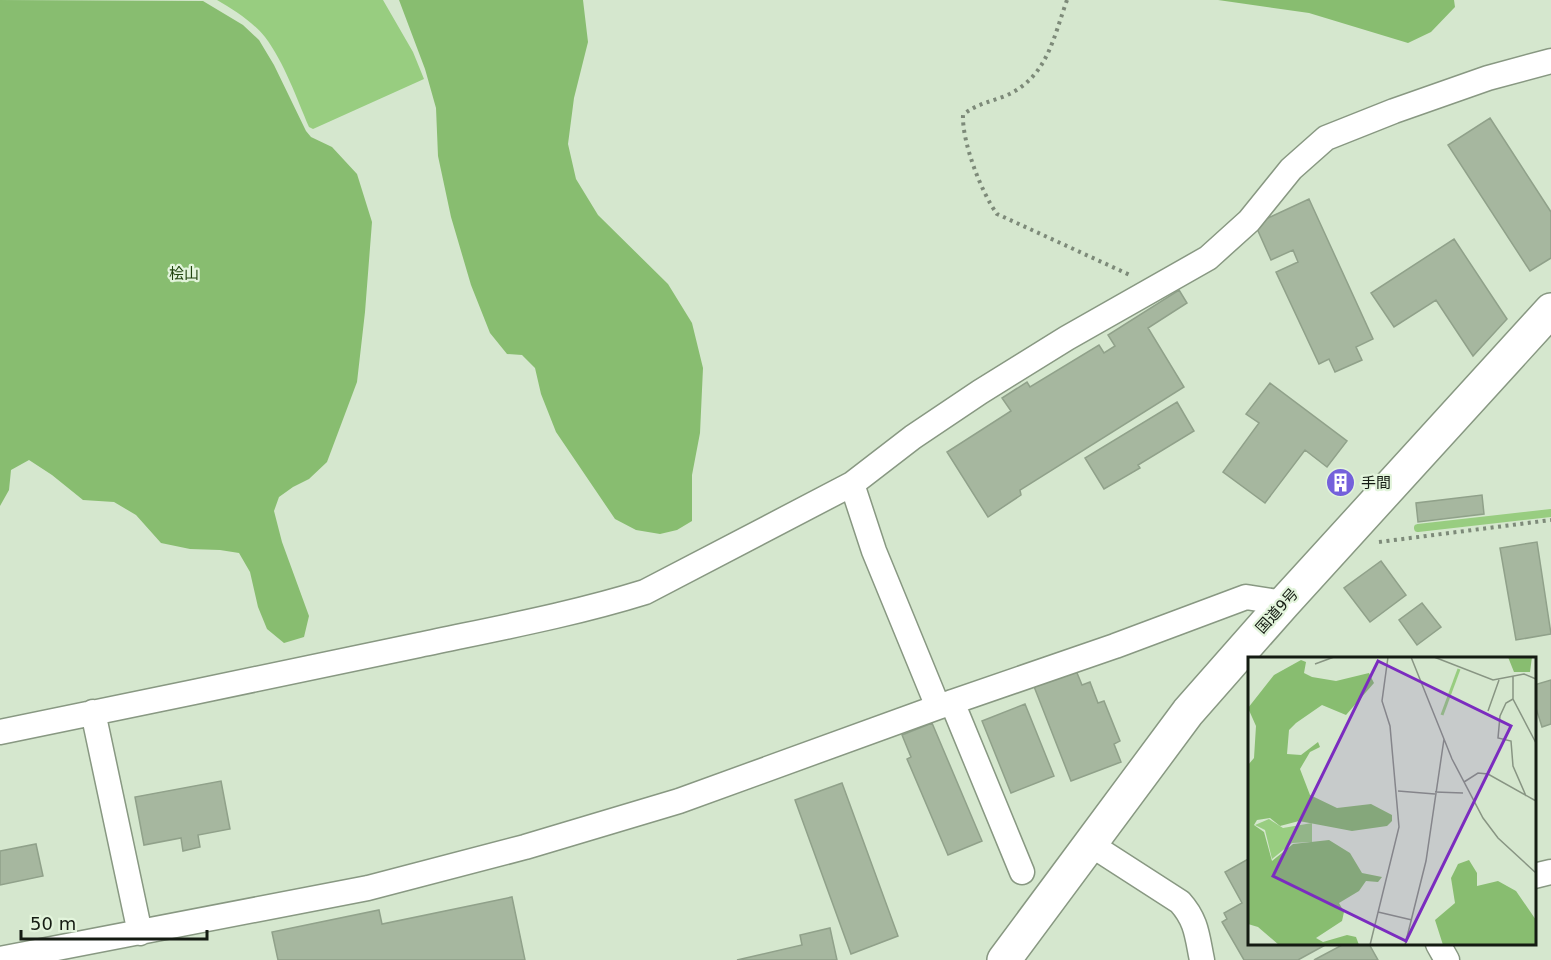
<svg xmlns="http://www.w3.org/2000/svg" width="1551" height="960" font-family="'DejaVu Sans','Noto Sans JP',sans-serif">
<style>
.forest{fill:#88bd70}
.water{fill:#98cd80}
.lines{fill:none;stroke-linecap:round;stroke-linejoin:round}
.stream{stroke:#98cd80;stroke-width:8}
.building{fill:#a6b79f;stroke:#90a18a;stroke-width:1.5}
.minor-casing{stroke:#889882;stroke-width:27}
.highway-casing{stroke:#889882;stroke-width:36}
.path{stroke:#7d8a79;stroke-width:4;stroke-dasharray:3 4.5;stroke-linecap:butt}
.minor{stroke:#fff;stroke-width:24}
.highway{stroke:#fff;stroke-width:33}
.labels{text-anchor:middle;stroke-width:4.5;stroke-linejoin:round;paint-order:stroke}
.park-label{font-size:15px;fill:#21440f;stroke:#e2f4db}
.poi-label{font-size:15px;fill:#141b12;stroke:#e2f4db;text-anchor:start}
.street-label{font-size:15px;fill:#141b12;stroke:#e2f4db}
.inset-river{fill:none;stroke:#98cd80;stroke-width:3}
.inset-road{fill:none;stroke:#889583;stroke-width:1.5}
.view{fill:#7b2cbf;fill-opacity:0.15;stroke:#7b2cbf;stroke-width:3}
.inset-edge{fill:none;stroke:#141b12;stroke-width:3}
</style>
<rect width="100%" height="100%" fill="#d5e7ce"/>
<path class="forest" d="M0,0L203,1L243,25L259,40L274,65L306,131L311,137L332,147L357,174L372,222L365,312L357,382L327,462L309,479L293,487L279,497L274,511L282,542L309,616L304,637L284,643L267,629L258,607L250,572L239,553L220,550L190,549L161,543L136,515L114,502L83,500L52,475L29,460L11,470L9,490L0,506Z
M399,0H583L588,42L574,98L568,144L576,179L598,215L668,284L692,323L703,368L700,433L692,475V521L677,530L660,534L636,530L615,519L556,432L541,394L535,368L522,355L507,354L490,333L471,285L451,217L438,156L436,108L425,69Z
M1218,0H1454L1455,7L1431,32L1408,43L1309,13Z"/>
<path class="water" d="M217,0H383L413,52L424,79L313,129L309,127C297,99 284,62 265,37C253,22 234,10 217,0Z"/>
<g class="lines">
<path class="stream" d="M1418,528L1551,513"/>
</g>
<path class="building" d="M1490,118L1551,212V258L1530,271L1448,145Z
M1309,199L1373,339L1356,347L1362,360L1335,372L1329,359L1319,364L1276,272L1298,262L1293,250L1271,260L1255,224Z
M1454,239L1507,319L1473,356L1436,300L1394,327L1371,293Z
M1179,290L1187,303L1148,328L1184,387L1020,490L1021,495L988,517L947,452L1011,411L1002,398L1027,382L1030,387L1099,345L1104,353L1115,346L1108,335Z
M1270,383L1347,441L1327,467L1305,450L1265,503L1223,472L1259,423L1246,414Z
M1177,402L1194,431L1138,465L1140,468L1104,489L1085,458Z
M1342,475L1348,480L1340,491L1333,485Z
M1482,495L1484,514L1418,522L1416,503Z
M1537,542L1551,634L1516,640L1500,548Z
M1381,561L1406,595L1370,622L1344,588Z
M1422,603L1441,627L1417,645L1399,620Z
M1075,668L1082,685L1090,682L1098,703L1104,701L1120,741L1114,744L1121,762L1071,781L1033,684Z
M1551,680V724L1542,727L1534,702V685Z
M1025,704L1054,776L1011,793L982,721Z
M932,723L982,841L948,855L907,759L911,757L902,735Z
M221,781L230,829L198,835L200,847L183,851L181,838L144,845L135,797Z
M842,783L898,936L851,954L795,800Z
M36,844L43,876L0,885V851Z
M1250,858V944H1327L1298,960H1244L1222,922L1227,919L1224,913L1242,903L1225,872Z
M512,897L525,960H278L272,932L379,910L382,924Z
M830,928L837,960H737L802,945L800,935Z
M1344,944H1369L1378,960H1314Z"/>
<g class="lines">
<defs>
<path id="minor" d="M852,484L874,551L938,707
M952,702L1022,872
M93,712L140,933
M0,732C140,703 279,675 419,645C494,629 571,615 645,592L852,484L913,437L980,392L1067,338L1208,258L1249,221L1291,169L1326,138L1394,111L1488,78L1551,61
M1090,844L1180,902C1197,921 1197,936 1202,960
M1534,876L1551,872
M1438,944L1447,960
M0,959L368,888L525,847L679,801L938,707L1115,646L1246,597L1284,603"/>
<path id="highway" d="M1004,960L1188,712L1284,603L1551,310"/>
</defs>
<use href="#minor" class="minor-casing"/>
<use href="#highway" class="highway-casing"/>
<path class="path" d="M1067,0C1053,39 1047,78 1005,96C990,102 976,104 963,115C962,142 981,192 997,214L1130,275
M1379,542L1551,520"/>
<use href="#minor" class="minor"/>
<use href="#highway" class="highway"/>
</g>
<defs>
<symbol id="building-disc" viewBox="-11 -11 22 22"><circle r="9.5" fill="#7460db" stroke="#e2f4db"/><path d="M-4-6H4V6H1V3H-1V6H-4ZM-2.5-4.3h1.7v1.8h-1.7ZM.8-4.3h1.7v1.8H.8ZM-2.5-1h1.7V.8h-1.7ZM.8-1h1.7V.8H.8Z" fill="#fff"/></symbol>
</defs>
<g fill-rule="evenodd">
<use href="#building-disc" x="1324" y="466" width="33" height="33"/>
</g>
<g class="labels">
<g class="park-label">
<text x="184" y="279">桧山</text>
</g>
<g class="poi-label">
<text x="1361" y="488">手間</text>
</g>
<g class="street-label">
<text transform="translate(1277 611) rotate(-48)" y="5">国道9号</text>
</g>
</g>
<g transform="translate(1248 657)">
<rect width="288" height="288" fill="#d5e7ce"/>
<path d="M260,0H284L282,15H266ZM53,3L58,5L56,16L64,20L88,24L121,16L126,26L98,58L74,48L48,66L41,73L39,97L53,98L70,85L72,90L62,95L52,112L62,138L89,151L123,147L144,158V164L139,169L104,174L51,164L32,169L22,161L9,163L6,168L16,175L24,204L45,187L81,183L102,196L114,216L134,220L130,225L118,224L111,234L91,246L96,255L94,264L68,281L75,285L99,278L108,280L111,288H31L10,270L0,267V108L6,101L8,69L0,51L26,18ZM221,203L229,216V229L250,224L268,234L288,263V288H195L187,263L207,246L203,221L210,207Z" fill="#88bd70"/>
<path d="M21,162L35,171L64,166V185L44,186L24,202L17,173L7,168Z" fill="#98cd80"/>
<path class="inset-river" d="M194,58L211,12"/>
<path class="inset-road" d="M163,0L204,102L235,161L250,181L288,216M186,0L245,23L276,17L288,22M67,7L86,0M265,19V42L288,86M265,42L258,46L252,59L250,81L263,84L265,109L278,139M240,54L251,23M216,125L230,116L240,117L288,144M150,134L187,137M187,135L215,136M130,255L164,263M122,288L151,170L142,69L134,44L140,0M157,288L178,204L196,82"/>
<path class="view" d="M130,4L263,69L158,284L25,219Z"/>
<rect width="288" height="288" class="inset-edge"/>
</g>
<path d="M21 930v9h186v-9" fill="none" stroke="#141b12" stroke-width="3"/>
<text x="30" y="930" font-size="18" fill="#141b12" stroke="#e2f4db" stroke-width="4.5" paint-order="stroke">50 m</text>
</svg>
